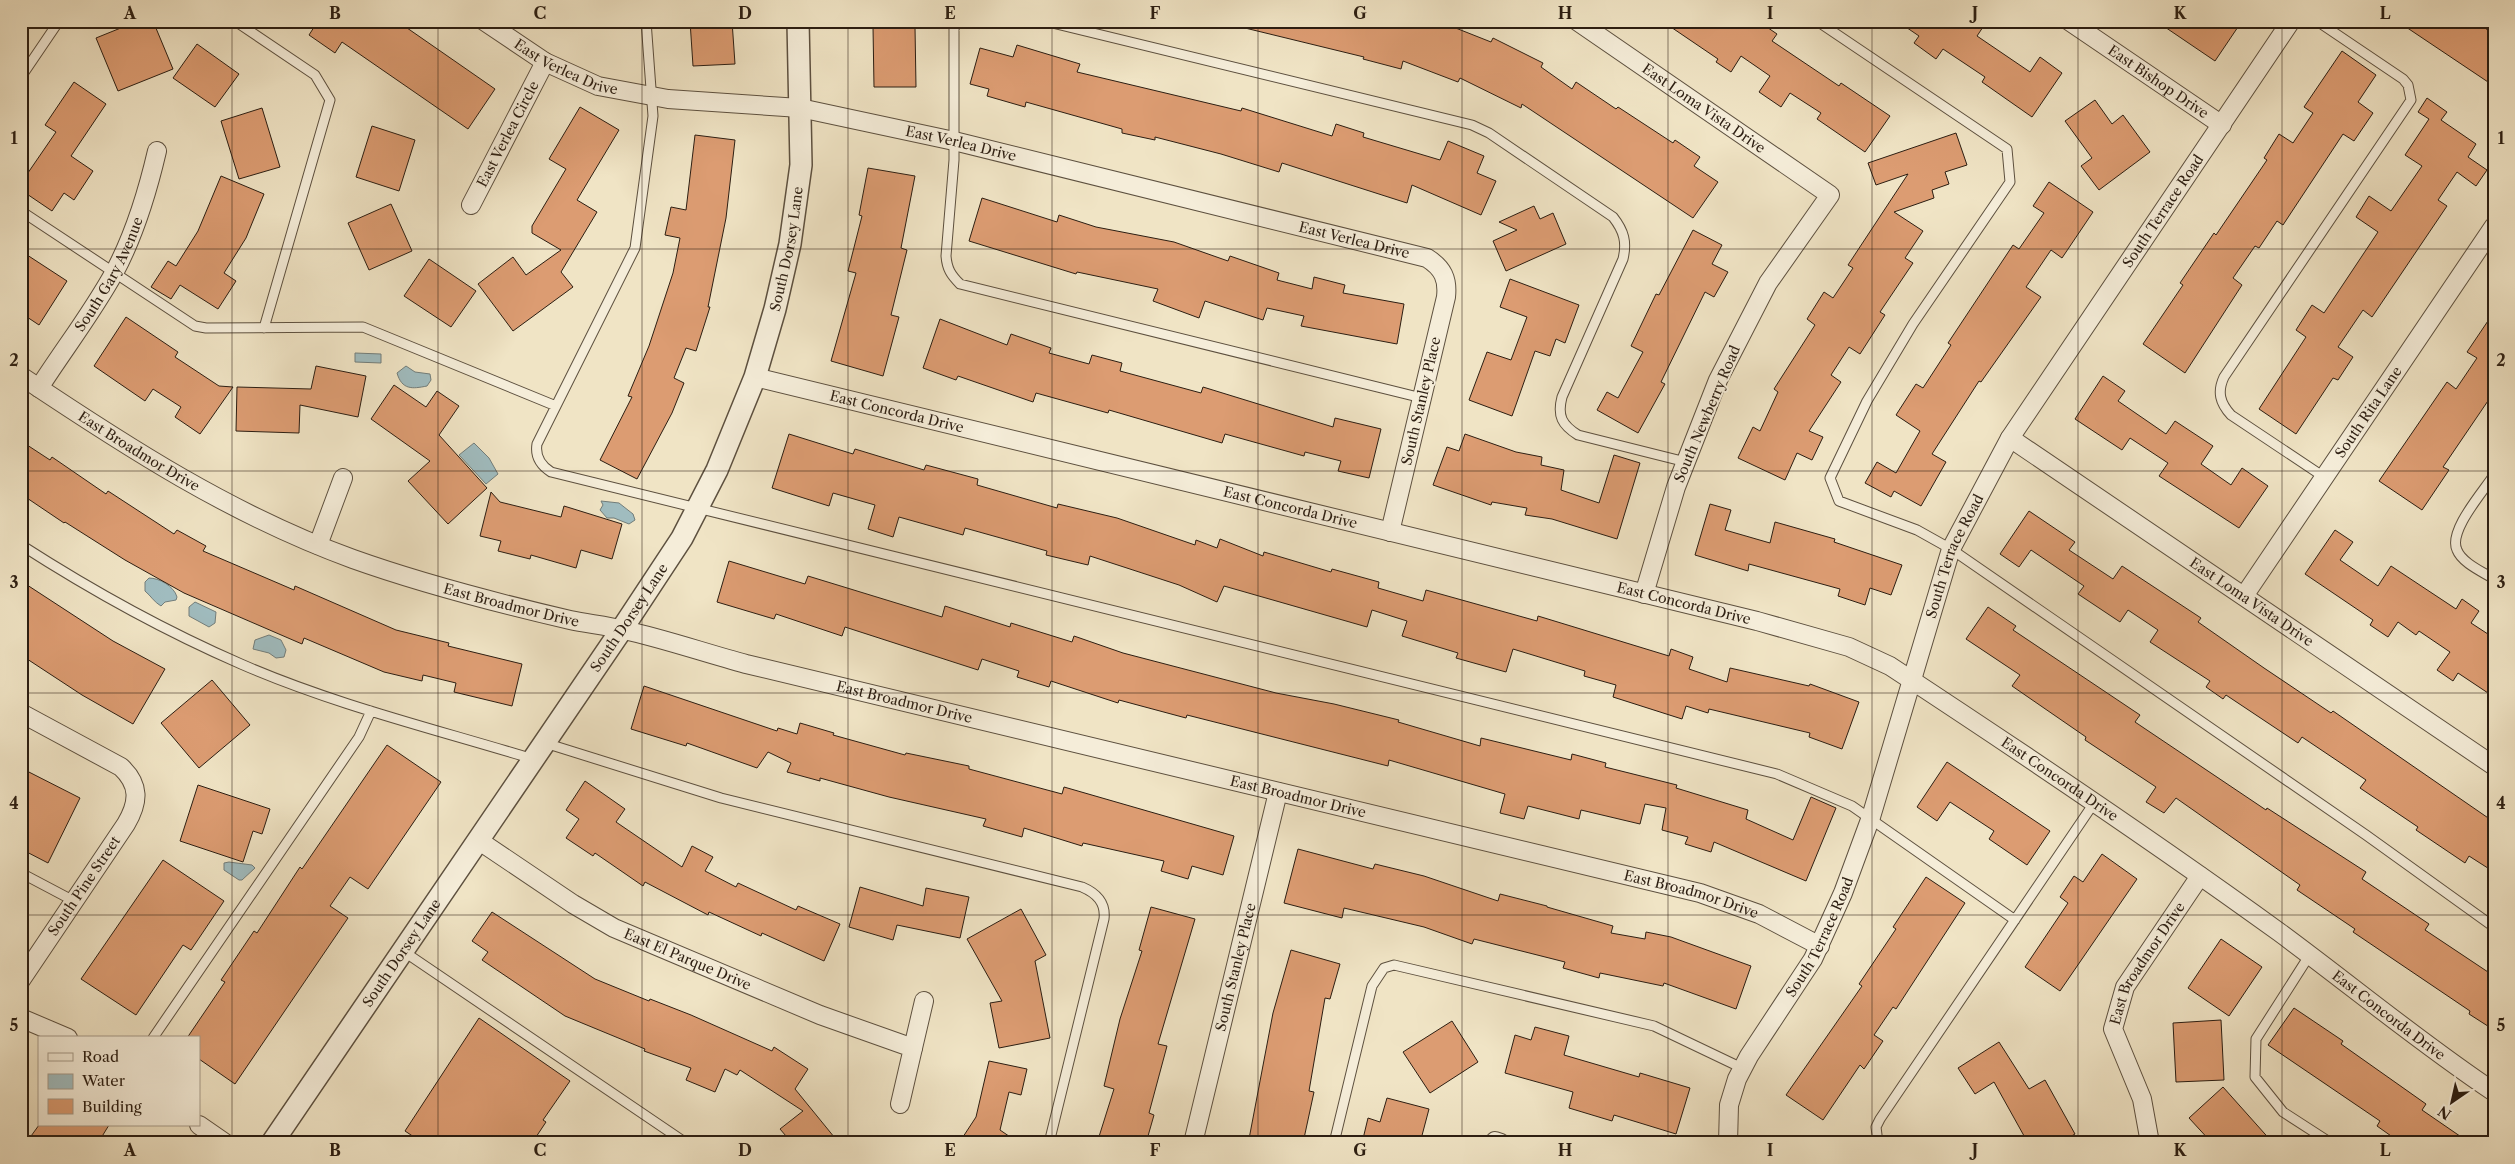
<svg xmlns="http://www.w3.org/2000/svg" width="2515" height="1164" font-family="'Libre Caslon Text',serif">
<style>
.water{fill:#a0bcbf;stroke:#727d7a}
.building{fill:#dc9c72;stroke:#2c1e12}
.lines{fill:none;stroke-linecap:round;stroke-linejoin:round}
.service-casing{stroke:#5d503f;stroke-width:11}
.minor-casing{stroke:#5d503f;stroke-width:20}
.tertiary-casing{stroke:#5d503f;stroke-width:24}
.service{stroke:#f5edd9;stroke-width:9}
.minor{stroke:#f5edd9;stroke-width:18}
.tertiary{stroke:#f5edd9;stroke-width:21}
.grid{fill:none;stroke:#2c1e12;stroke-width:1;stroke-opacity:0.55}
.labels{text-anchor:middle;stroke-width:4;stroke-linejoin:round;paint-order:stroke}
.street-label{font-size:14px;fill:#2c1e12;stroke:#f5edd9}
.neatline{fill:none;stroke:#2c1e12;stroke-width:2}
.grid-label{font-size:16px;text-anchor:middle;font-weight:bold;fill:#2c1e12}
</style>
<rect width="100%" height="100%" fill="#f0e4c5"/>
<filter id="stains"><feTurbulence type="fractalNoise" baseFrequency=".004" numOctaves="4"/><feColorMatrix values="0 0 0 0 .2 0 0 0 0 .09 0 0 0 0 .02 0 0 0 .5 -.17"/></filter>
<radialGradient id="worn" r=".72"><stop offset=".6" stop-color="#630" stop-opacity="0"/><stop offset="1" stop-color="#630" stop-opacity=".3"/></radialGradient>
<path class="water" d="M355,353L381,354V363L355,362Z
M406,366L415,372L430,374L431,380L427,386C412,389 402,390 397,373Z
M474,443L489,458L498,474L486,484L459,455Z
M601,501L619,503L633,514L635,520L629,524L614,518H607L600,510L603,505Z
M149,578C159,578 174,586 177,597L176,600L165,602L161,606C154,602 151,596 145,591V582Z
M195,602L216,612L215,623L209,627L189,616V607Z
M269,635L281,640L286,650L284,657L276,658L269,653L253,649L255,640Z
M229,862L252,865L255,868L242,880H239L224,870V863Z"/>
<path class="building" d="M138,21H153L173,69L118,91L96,38Z
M318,21H397L495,89L468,129L342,42L335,53L309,35Z
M690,21H732L735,64L693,66Z
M1246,21H1438L1491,42L1493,38L1543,63L1541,67L1572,89L1576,82L1616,109L1618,107L1673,143L1675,140L1700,157L1694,166L1718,182L1693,218L1522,104L1521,108L1460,78L1458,82L1403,61L1401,69L1363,59L1364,57L1245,28Z
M1662,21H1758L1777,34L1772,41L1839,86L1841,83L1890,116L1865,152L1817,119L1821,113L1790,93L1781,107L1759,92L1770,76L1741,56L1731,72L1716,62L1718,59Z
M1897,21H1987L1977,36L2030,72L2040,57L2062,73L2032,117L1982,82L1985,77L1943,49L1936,59L1914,43L1919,36Z
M2156,21H2242L2215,61Z
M2397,21H2474L2494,34V86Z
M873,27H915L916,87H874Z
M197,44L239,74L215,107L173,78Z
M1017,45L1080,64L1077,72L1241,111L1242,108L1332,136L1336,124L1364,133L1363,137L1440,160L1448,141L1484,156L1477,173L1496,181L1481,215L1412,185L1407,203L1282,163L1279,172L1221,154L1155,137V140L1122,133V129L1026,102L1025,107L987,96L989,89L970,84L980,48L1013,57Z
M2342,51L2376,75L2358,102L2373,113L2354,141L2343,134L2283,225L2277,221L2259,248L2255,246L2233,278L2242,285L2185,373L2143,344L2183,285L2180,283L2214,233L2216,235L2267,160L2264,158L2279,134L2293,143L2313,113L2304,107Z
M74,82L106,104L71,156L93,171L74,200L64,193L52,211L21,190V183L56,132L45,125Z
M2427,98L2447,112L2441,120L2476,144L2468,157L2487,170L2476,186L2457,172L2438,200L2447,206L2372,317L2363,310L2338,347L2353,357L2338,380L2333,378L2296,434L2259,409L2306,337L2296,330L2312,305L2324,313L2378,232L2356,217L2369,196L2391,211L2422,166L2405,155L2429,119L2418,112Z
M2095,100L2112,124L2123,115L2150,152L2099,190L2081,166L2092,158L2065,121Z
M580,107L619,130L577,200L597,212L561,272L573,287L513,331L478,284L513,257L526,275L561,250L532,233V226L566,169L549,159Z
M262,108L280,167L239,179L221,121Z
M372,126L415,140L399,191L356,177Z
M1956,133L1967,165L1945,172L1949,184L1932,190L1934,198L1894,212L1923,231L1905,258L1913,263L1880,312L1885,315L1860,354L1849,347L1831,375L1841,382L1809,431L1823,437L1812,460L1797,453L1785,480L1738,458L1753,427L1760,431L1778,392L1774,389L1815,325L1807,319L1824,292L1833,298L1853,268L1848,265L1908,174L1876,185L1868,163Z
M695,135L735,140L726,218L708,307H710L696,351L686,348L674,378L684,383L672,413L637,479L600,460L632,397L628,396L649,346L673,273L680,238L665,235L671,207L686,210Z
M868,168L915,176L901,248L907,250L891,315L899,317L883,376L831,361L856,273L848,271L862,216L859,215Z
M221,176L264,194L246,238L224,273L236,281L218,309L180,285L171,299L151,287L168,261L176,266L198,231Z
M2049,182L2093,212L2062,258L2051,250L2026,287L2041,297L1981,382L1979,381L1932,454L1946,462L1921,506L1894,491L1891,497L1865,483L1877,462L1896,473L1920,431L1896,415L1916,384L1923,388L1951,345L1948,343L2013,245L2019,249L2044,213L2033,206Z
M982,198L1057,222L1059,215L1096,227L1174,242L1228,261L1230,256L1279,273L1277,280L1312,289L1314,277L1345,285L1343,293L1404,304L1397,344L1301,326L1304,316L1267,308L1263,320L1205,301L1199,318L1153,301L1158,289L1077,272L1076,274L969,241Z
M391,204L412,251L369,270L348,223Z
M1534,206L1540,219L1553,213L1566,244L1506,271L1493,241L1517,230L1499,222Z
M1693,230L1722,245L1712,264L1728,272L1714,297L1705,292L1661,382L1665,384L1638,433L1597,410L1607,392L1618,398L1643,352L1631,346L1656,294L1659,295Z
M21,251L67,281L39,325L21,313Z
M429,259L476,291L451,327L404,296Z
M1510,279L1579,305L1565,343L1556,339L1550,356L1535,351L1512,416L1469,400L1487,352L1511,360L1527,317L1500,307Z
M2494,312V392L2443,467L2449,470L2422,510L2379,481L2447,382L2456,389L2477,358L2467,352Z
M126,317L178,352L175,357L219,386L233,387L200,434L175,417L181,407L153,389L145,401L94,366Z
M940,319L1007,345L1011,334L1051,348L1049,353L1089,364L1092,355L1122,363L1120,371L1201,393L1203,387L1333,427L1335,418L1381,429L1369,478L1338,471L1341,461L1305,452L1304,456L1225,434L1222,443L1109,410L1108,413L1036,393L1033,402L958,376L956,380L923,368Z
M316,366L366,376L358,417L300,405L299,433L236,431L237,387L311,389Z
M2103,376L2125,391L2118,401L2166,434L2175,421L2213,446L2201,464L2231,485L2242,468L2268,486L2239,528L2159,476L2168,463L2130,438L2122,450L2075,419Z
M394,385L426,407L437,391L459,406L439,435L487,488L448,524L408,481L430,461L371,419Z
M789,434L853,454L855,449L924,470L926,465L978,479L977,485L1057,508L1058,504L1117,518L1195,545L1196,540L1217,548L1220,539L1263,556L1264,552L1331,572L1332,569L1379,582L1378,588L1423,601L1426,590L1537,621L1538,616L1669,656L1671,649L1693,657L1689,669L1727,682L1730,668L1809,686L1810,684L1859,702L1842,749L1809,737L1810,733L1709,709L1708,713L1686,706L1682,719L1613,697L1616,685L1584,676L1585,671L1513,649L1506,672L1456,658L1458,653L1402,636L1407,621L1372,610L1367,627L1224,586L1217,602L1179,585L1090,556L1088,565L1046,555L1047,551L965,528L963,535L899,517L893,537L868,529L875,505L833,493L829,506L772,488Z
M1465,434L1516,452L1542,457L1541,465L1564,470L1561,490L1599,503L1614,455L1640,463L1617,539L1552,519L1525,515L1527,508L1492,502L1491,505L1433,485L1447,447L1459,451Z
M21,441L50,460L52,457L106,494L108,491L174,534L177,530L206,546L203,551L294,590L295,586L396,630L449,643L448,646L522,664L512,706L454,692L456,683L423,675L422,681L384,672L304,638L302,644L184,593L125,560L65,522L64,523L21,494Z
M491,492L500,502L561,517L564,506L622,524L612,559L581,550L576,568L531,555L530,559L498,551L501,541L480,536Z
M1710,504L1731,510L1725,530L1770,543L1775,522L1835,539L1834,542L1902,565L1891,595L1870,588L1865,605L1838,596L1840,589L1749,564L1748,571L1695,555Z
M2029,511L2075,542L2069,550L2113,579L2122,566L2201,618L2198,622L2264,668L2331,713L2333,711L2494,822V872L2469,856L2465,863L2416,830L2418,827L2360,788L2366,780L2302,737L2298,743L2226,695L2223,699L2206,687L2210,681L2150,642L2158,630L2128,610L2120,622L2078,594L2084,586L2031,550L2019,567L2000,554Z
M2335,530L2353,542L2340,560L2378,586L2391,566L2456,609L2462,599L2479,611L2471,623L2494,638V697L2458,673L2453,681L2437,670L2450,652L2419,631L2416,635L2398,622L2388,637L2370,625L2373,620L2305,574Z
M729,561L805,584L808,576L942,617L945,606L1010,627L1011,623L1072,642L1074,636L1123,653L1276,693L1334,704L1399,720L1398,722L1480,746L1481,738L1571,760L1572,754L1606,763L1605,767L1677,785L1676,788L1748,810L1746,819L1793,840L1811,797L1836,808L1806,881L1714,842L1711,852L1685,844L1688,837L1662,830L1666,808L1645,804L1640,824L1581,810L1579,819L1528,806L1524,819L1500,813L1505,794L1389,760L1388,766L1187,715L1186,718L1119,700L1118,703L1051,681L1049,687L1017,677L1019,671L982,659L978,670L845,627L842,636L776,614L774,619L717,602Z
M21,581L113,641L165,669L133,724L82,695L21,655Z
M1988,607L2016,626L2013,630L2140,715L2135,722L2266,810L2267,808L2366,872L2362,879L2429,924L2425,930L2494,976V1030L2469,1014L2470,1011L2353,932L2355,929L2297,890L2300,885L2176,798L2164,813L2146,802L2156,787L2085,740L2086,737L2012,686L2020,675L1966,639Z
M212,680L250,725L199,768L161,723Z
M644,686L777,731L778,728L797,734L800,723L834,733L833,735L905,755L906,753L969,766V769L1062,794L1064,787L1234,836L1223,875L1192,866L1188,879L1161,871L1164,861L1083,843L1082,846L1024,828L1022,837L983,826L986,819L889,797L820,778V781L787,772L791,763L768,752L757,768L687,743L686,746L631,729Z
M387,745L441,782L368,889L350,877L330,906L348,918L235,1084L199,1059V1038H187L225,982L221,980L254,931L257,933L300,867L302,869Z
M1947,762L2050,831L2027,865L1989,839L1994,831L1950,802L1937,821L1917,807Z
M21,768L80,798L48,863L21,849Z
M585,781L625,809L616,822L682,867L692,846L713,857L705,871L736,887L738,883L796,910L798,906L840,924L824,961L762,933L761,936L709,912L708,915L645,882L643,886L595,853L593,856L566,838L579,819L566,810Z
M198,785L270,809L262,834L253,831L243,862L180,841Z
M1298,849L1373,869L1375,864L1424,876L1498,901L1500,894L1547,906V907L1613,926L1611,933L1645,939L1646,932L1671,937L1751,966L1736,1009L1664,983L1663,986L1600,973L1599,978L1563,968L1565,962L1474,939L1472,944L1424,927L1344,908L1342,918L1284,903Z
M2102,854L2137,879L2060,991L2025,967L2068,903L2060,897L2074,876L2083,882Z
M163,860L224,901L191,950L183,945L136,1015L81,979Z
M1926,877L1965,903L1896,1009L1893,1007L1874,1035L1883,1041L1864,1069L1860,1065L1823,1120L1786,1095L1862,986L1859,984L1896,929L1893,927Z
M860,887L923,906L926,888L969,897L960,938L897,925L893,940L849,927Z
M1151,907L1195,919L1158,1044L1167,1046L1149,1113L1154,1115L1146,1143H1097L1114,1089L1104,1086L1120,1019L1142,951L1139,950Z
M1021,909L1046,955L1035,961L1050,1038L999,1048L990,1003L1002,1001L967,939Z
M492,912L595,979L649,1001L650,999L691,1015L772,1051L774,1047L808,1069L795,1089L839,1143H792L780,1129L803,1111L740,1070L737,1075L725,1069L715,1092L686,1080L691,1068L644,1051L645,1049L565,1016L482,960L488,952L472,941Z
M2221,939L2262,967L2229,1016L2188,988Z
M1291,950L1340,964L1330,999L1325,998L1309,1091L1314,1092L1303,1143H1268L1249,1139L1273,1013Z
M2294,1008L2343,1041L2341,1044L2426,1104L2422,1110L2470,1143H2401L2377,1126L2380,1121L2268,1045Z
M479,1018L570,1081L543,1120L546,1122L532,1143H423L405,1131Z
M2221,1020L2224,1080L2176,1082L2173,1023Z
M1452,1021L1478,1062L1430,1093L1403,1052Z
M1535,1027L1569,1036L1564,1055L1639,1077L1640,1073L1690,1088L1676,1134L1614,1115L1612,1121L1569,1108L1573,1092L1505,1073L1515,1035L1531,1040Z
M1999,1042L2029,1089L2045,1080L2075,1134L2059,1143H2028L1994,1082L1975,1094L1958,1068Z
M989,1061L1027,1069L1021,1095L1009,1092L1000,1130L1019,1143H959L976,1117Z
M2223,1087L2273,1143H2212L2189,1118Z
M1387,1098L1429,1109L1420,1143H1362L1368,1118L1380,1122Z
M39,1125H109L98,1143H26Z"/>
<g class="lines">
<defs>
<path id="service" d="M235,21L315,75L330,100L264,328
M646,21L653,116L635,248L537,444C535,456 540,465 551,472L1777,774L1852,806L2015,920
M957,21L954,29V160L946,256C947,269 951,275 960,284L1422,398
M1044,21L1472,125L1489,133L1613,217C1624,231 1627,242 1623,259L1562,397C1557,416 1562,425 1578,435L1686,462
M1817,21L2007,149L2010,182L1913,324L1867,401L1830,478L1839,501L1917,530L1951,549L2366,835L2494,927
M2317,21L2403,79L2408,85L2411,100L2224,377C2217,392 2220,403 2231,415L2324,477
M21,77L59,21
M21,211L195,326L206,328L363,327L556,406
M2494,475C2483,492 2448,531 2457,550C2462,563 2483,572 2494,579
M21,545C91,590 165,631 241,664C335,705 435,729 533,759
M545,743L721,798L1082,887C1096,893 1106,902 1104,919L1049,1143
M21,873L74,901
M403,951L686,1143
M2309,956L2256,1039L2255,1077L2283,1112L2331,1143
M153,1038L359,737L371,711
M1334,1143L1372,986L1384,968L1394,965L1654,1026L1742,1068
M1878,1143L1876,1127L1880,1119L2094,803"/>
<g id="minor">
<path id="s1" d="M484,21L545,62L598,86L668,99L800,108L954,141L1427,258C1443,268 1448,279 1446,297L1390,532"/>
<path id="s2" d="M1577,21L1830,195L1768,283L1718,380L1676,487L1644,594"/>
<path id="s3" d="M2069,21L2222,125"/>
<path id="s4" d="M471,205L545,62"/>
<path id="s5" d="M21,376C127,447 232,515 353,559C423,584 497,603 570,620C588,624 606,625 624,630C665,639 705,653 746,664L1700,893L1759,914L1820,946"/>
<path id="s6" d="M755,377L1757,621L1849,647L1890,666C2021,752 2152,840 2279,932C2351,985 2419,1042 2494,1092"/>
<path id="s7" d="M39,388C64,349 92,313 114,273C135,234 147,194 157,151"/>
<path id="s8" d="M2010,438L2494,766"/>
<path d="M318,545L343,478"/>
<path id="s9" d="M2244,596L2494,226"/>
<path d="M21,713L121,767C140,785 139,802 126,824L21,980"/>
<path id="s10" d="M478,840L573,904L614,928L820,1015L913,1048L900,1104"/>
<path d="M21,1018L68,1038"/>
<path d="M913,1048L924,1001"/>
<path d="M199,1125L225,1143"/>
<path d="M1495,1141L1501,1143"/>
<path id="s11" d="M1193,1143L1278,792"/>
<path id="s12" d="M1728,1143L1729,1105L1737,1079L1749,1056L1813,959L1843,893L1871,817L1951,549L2010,438L2291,21"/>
<path id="s13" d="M2150,1143L2142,1099L2113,1029L2125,987L2200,876"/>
</g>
<g id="tertiary">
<path id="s14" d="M272,1143L622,629L682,538L717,470L755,377L775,309L790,244L801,165L798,21"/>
</g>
</defs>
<use href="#service" class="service-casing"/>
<use href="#minor" class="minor-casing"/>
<use href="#tertiary" class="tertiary-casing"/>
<use href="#service" class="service"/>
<use href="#minor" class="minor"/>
<use href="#tertiary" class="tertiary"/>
</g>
<path class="grid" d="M232,21V1143M438,21V1143M642,21V1143M848,21V1143M1052,21V1143M1258,21V1143M1462,21V1143M1668,21V1143M1872,21V1143M2078,21V1143M2282,21V1143M21,249H2494M21,471H2494M21,693H2494M21,915H2494"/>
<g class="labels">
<g class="street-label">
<text dy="5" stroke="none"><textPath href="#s1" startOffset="95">East Verlea Drive</textPath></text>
<text dy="5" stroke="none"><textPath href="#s3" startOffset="108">East Bishop Drive</textPath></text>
<text dy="5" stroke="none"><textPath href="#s2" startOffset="154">East Loma Vista Drive</textPath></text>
<text dy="5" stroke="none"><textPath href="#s4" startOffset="80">East Verlea Circle</textPath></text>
<text dy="5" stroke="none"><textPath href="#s1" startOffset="500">East Verlea Drive</textPath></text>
<text dy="5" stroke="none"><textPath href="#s12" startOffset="1040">South Terrace Road</textPath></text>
<text dy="5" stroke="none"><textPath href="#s1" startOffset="905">East Verlea Drive</textPath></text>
<text dy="5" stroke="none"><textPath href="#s14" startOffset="1040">South Dorsey Lane</textPath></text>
<text dy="5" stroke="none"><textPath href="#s7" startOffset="134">South Gary Avenue</textPath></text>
<text transform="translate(1421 401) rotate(-77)" y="5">South Stanley Place</text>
<text dy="5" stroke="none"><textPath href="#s6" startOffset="146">East Concorda Drive</textPath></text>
<text dy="5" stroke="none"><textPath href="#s9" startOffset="222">South Rita Lane</textPath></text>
<text transform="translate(1707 414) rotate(-67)" y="5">South Newberry Road</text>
<text dy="5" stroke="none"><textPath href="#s5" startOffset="140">East Broadmor Drive</textPath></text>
<text dy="5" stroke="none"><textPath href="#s6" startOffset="551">East Concorda Drive</textPath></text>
<text dy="5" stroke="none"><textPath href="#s12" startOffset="635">South Terrace Road</textPath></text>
<text dy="5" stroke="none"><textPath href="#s8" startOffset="292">East Loma Vista Drive</textPath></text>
<text dy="5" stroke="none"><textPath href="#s6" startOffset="956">East Concorda Drive</textPath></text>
<text dy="5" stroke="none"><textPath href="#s5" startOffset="545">East Broadmor Drive</textPath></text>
<text dy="5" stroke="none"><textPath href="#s14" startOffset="635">South Dorsey Lane</textPath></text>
<text dy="5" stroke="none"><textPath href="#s5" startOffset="950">East Broadmor Drive</textPath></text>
<text dy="5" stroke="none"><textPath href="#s6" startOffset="1376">East Concorda Drive</textPath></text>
<text dy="5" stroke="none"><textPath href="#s5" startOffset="1355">East Broadmor Drive</textPath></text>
<text transform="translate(84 886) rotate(-56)" y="5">South Pine Street</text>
<text dy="5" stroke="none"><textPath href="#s5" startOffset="1760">East Broadmor Drive</textPath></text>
<text dy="5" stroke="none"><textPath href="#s12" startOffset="230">South Terrace Road</textPath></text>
<text dy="5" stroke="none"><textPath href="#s14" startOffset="230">South Dorsey Lane</textPath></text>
<text dy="5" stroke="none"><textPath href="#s10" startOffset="242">East El Parque Drive</textPath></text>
<text dy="5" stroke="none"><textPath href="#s13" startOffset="195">East Broadmor Drive</textPath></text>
<text dy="5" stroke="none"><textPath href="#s11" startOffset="181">South Stanley Place</textPath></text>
<text dy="5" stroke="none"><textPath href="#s6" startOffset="1781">East Concorda Drive</textPath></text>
</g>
</g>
<rect width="2515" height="1164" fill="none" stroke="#f0e4c5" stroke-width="55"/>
<rect x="38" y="1036" width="162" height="90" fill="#f5edd9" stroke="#a59a89"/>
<rect x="48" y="1053" width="25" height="8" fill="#f5edd9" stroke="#a59a89"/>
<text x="82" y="1062" font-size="15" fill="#2c1e12">Road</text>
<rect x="48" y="1074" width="25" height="15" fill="#a0bcbf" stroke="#a59a89"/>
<text x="82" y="1086" font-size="15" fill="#2c1e12">Water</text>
<rect x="48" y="1099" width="25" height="15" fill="#dc9c72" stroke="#a59a89"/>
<text x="82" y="1112" font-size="15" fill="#2c1e12">Building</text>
<g transform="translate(2452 1102) rotate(214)" stroke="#f5edd9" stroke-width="4" paint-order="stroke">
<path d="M0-4L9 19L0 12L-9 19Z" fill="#2c1e12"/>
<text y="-8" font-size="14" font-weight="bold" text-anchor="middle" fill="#2c1e12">N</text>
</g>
<rect x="28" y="28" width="2460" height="1108" class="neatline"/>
<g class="grid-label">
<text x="130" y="19">A</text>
<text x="335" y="19">B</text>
<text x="540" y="19">C</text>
<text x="745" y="19">D</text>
<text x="950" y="19">E</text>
<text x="1155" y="19">F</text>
<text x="1360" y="19">G</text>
<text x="1565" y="19">H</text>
<text x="1770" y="19">I</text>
<text x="1975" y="19">J</text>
<text x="2180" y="19">K</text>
<text x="2385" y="19">L</text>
<text x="14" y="144">1</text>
<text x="2501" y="144">1</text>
<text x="14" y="366">2</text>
<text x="2501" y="366">2</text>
<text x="14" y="588">3</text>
<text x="2501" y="588">3</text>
<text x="14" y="809">4</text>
<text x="2501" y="809">4</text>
<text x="14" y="1031">5</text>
<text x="2501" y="1031">5</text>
<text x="130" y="1156">A</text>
<text x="335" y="1156">B</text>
<text x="540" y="1156">C</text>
<text x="745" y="1156">D</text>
<text x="950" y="1156">E</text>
<text x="1155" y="1156">F</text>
<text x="1360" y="1156">G</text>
<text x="1565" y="1156">H</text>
<text x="1770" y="1156">I</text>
<text x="1975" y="1156">J</text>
<text x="2180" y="1156">K</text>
<text x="2385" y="1156">L</text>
</g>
<rect width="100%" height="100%" filter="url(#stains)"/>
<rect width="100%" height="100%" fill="url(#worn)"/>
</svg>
